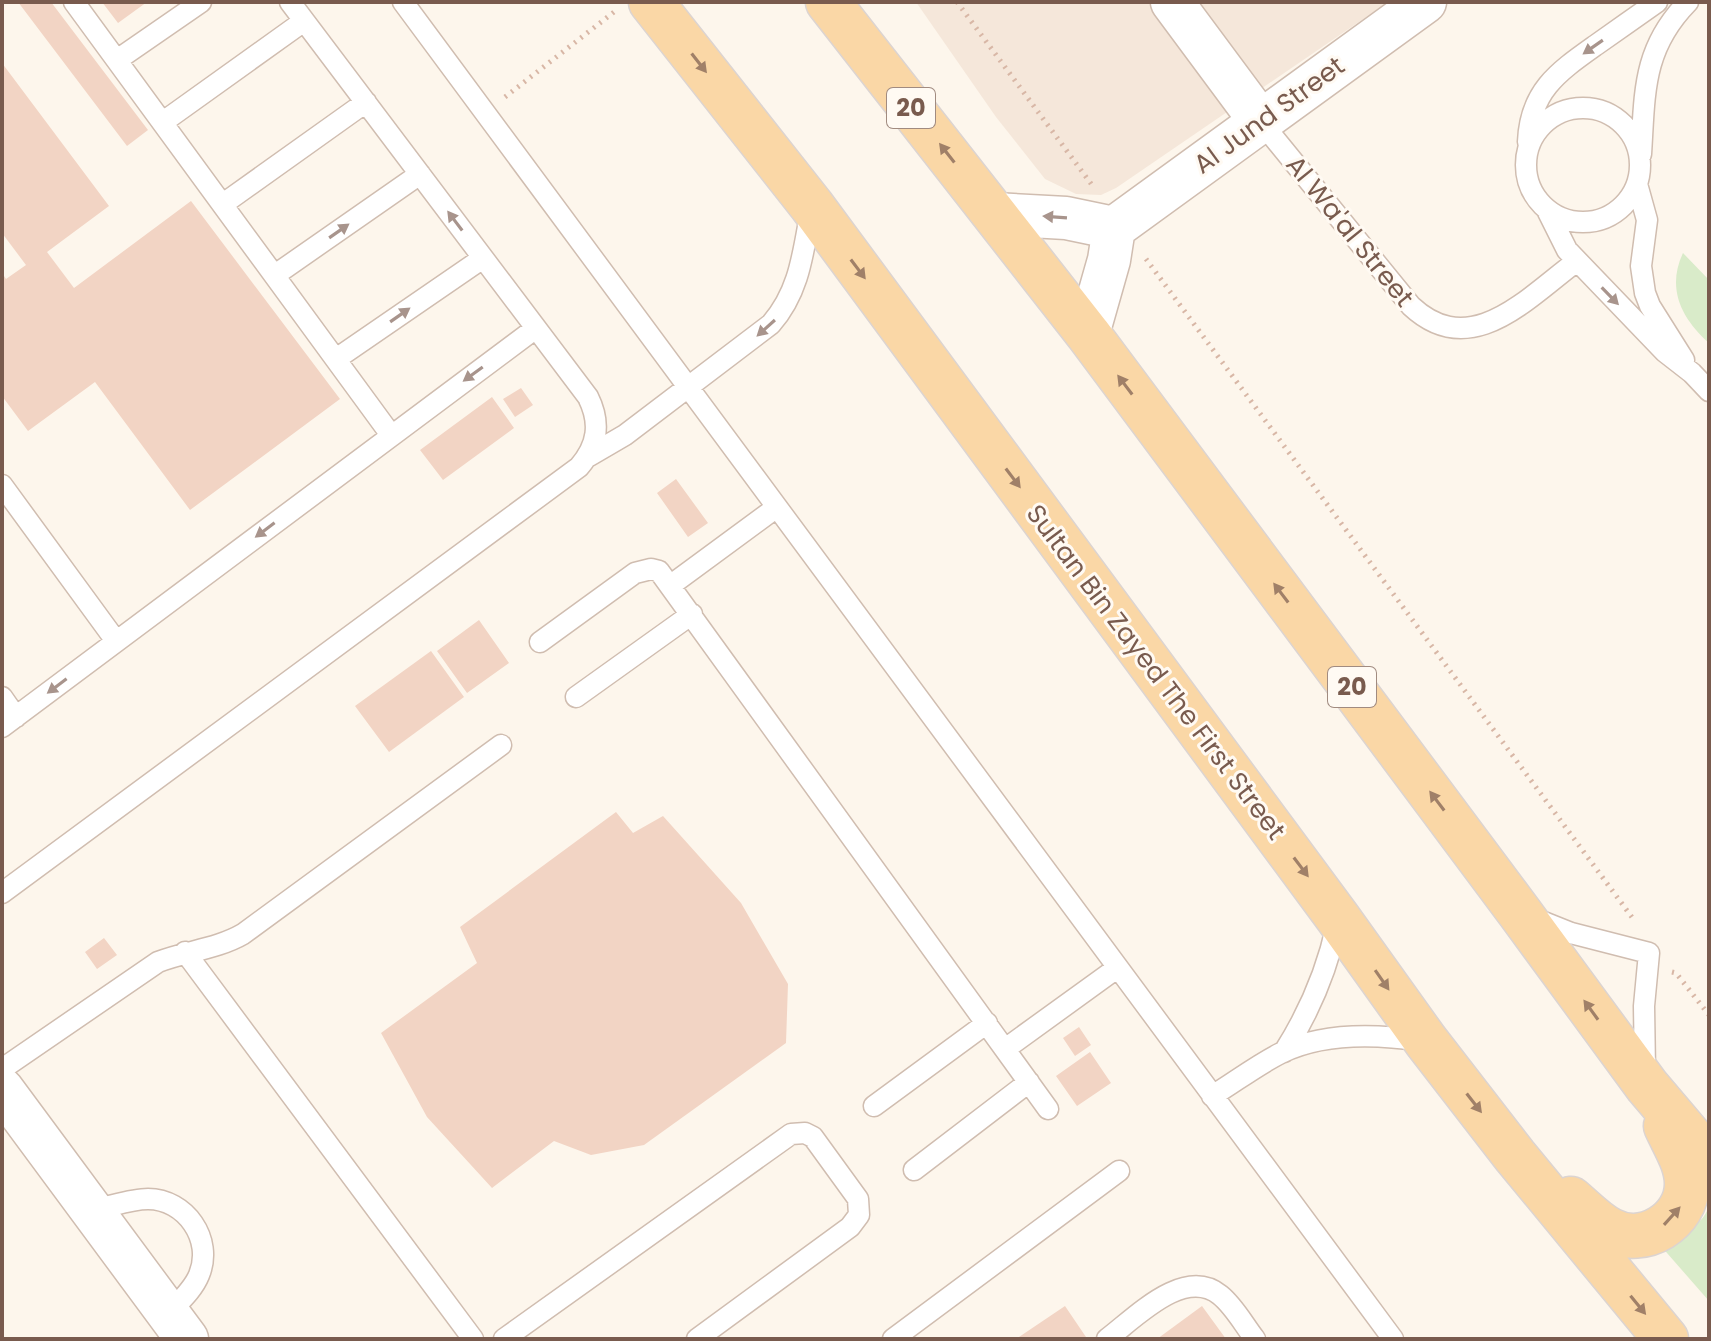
<svg xmlns="http://www.w3.org/2000/svg" width="1711" height="1341" font-family="Poppins,sans-serif">
<style>
.residential{fill:#f5e7da}
.green{fill:#d9ebc9}
.building{fill:#f2d4c4}
.lines{fill:none;stroke-linecap:round;stroke-linejoin:round}
.lane-casing{stroke:#d0bdb0;stroke-width:23}
.street-casing{stroke:#d0bdb0;stroke-width:45}
.primary-casing{stroke:#dcd4d1;stroke-width:47}
.path{stroke:#d8b7a6;stroke-width:5;stroke-dasharray:2 6;stroke-linecap:butt}
.lane{stroke:#fff;stroke-width:20}
.street{stroke:#fff;stroke-width:42}
.primary{stroke:#fad7a6;stroke-width:44}
.oneway{fill:#a8948c}
.oneway2{fill:#a08068}
.labels{text-anchor:middle;stroke-width:6;stroke-linejoin:round;paint-order:stroke}
.shield{fill:#fffaf3;stroke:#a18b80;stroke-width:2}
.shield-label{font-size:24px;font-weight:bold;fill:#795b4e}
.street-label{font-size:26px;fill:#795b4e;stroke:#fffaf3}
</style>
<rect width="100%" height="100%" fill="#fdf6ec"/>
<path class="residential" d="M916,2H1388L1116,188L1101,195L1076,194L1045,179L996,117Z"/>
<path class="green" d="M1683,253L1709,280V343C1682,319 1666,289 1683,253Z
M1709,1206V1301L1653,1237C1676,1232 1701,1231 1709,1206Z"/>
<path class="building" d="M18,2H51L148,130L127,146Z
M102,2H147L118,23Z
M2,63L109,206L47,252L74,288L191,201L340,399L190,510L95,382L28,431L2,396V273L6,279L26,265L2,233Z
M521,388L533,405L515,417L503,399Z
M492,397L514,428L443,480L420,450Z
M676,479L708,523L688,537L657,493Z
M479,620L509,663L467,693L437,651Z
M431,651L464,697L389,752L355,706Z
M616,812L633,833L663,816L741,903L788,984L786,1043L644,1145L591,1155L554,1141L492,1188L427,1117L381,1033L477,963L460,927Z
M104,938L117,955L97,969L85,952Z
M1079,1027L1091,1045L1075,1056L1063,1038Z
M1090,1052L1111,1083L1077,1106L1056,1076Z
M1065,1306L1086,1337L1084,1339H1016Z
M1202,1306L1226,1339H1157Z"/>
<g class="lines">
<defs>
<path id="lane" d="M74,2L391,435
M403,2L1393,1339
M117,60L201,2
M1526 165a57 57 0 1 1 114 0a57 57 0 1 1-114 0Z
M163,122L304,21
M1261,122L1411,306C1471,362 1527,298 1577,261
M1528,142C1530,91 1558,72 1596,45C1616,31 1637,16 1657,2
M1641,154C1645,93 1642,49 1688,2
M1637,184L1647,220L1641,266L1645,293L1650,306L1684,360
M223,204L366,102
M1548,212L1567,250L1665,352L1692,373L1709,391
M275,275L420,174
M336,359L483,258
M589,456L625,435L771,324C800,291 803,252 811,210
M2,485L116,641
M671,585L777,507
M540,642L635,573L651,569L659,571L1048,1109
M2,697L16,717
M576,697L692,614
M2,727L536,328
M2,893L579,467C598,445 601,423 588,397L290,2
M1536,919L1571,933L1649,953L1644,1006L1645,1070
M185,952L473,1339
M1005,1049L1117,968
M1284,1052C1310,1011 1327,971 1337,924
M2,1069L158,962C186,951 217,949 243,934L501,745
M1212,1096C1235,1082 1257,1065 1281,1053C1324,1032 1376,1034 1422,1041
M874,1106L987,1023
M914,1170L1029,1082
M92,1210C110,1207 130,1199 148,1199C185,1199 214,1239 199,1275C193,1290 179,1302 168,1314
M504,1339L791,1134L805,1133L813,1137L858,1199L859,1215L850,1227L697,1339
M893,1339L1119,1171
M1107,1339C1135,1318 1184,1266 1220,1295C1234,1306 1244,1325 1255,1339"/>
<path id="street" d="M1172,2L1261,122
M995,214L1066,218L1114,228
M1088,334L1109,260L1114,228L1425,2
M2,1089L187,1339"/>
<path id="primary" d="M651,2L812,206L1338,918L1426,1041L1515,1156L1666,1339
M828,2L1088,334L1520,913L1647,1086L1709,1159
M1571,1199C1583,1209 1596,1223 1610,1230C1644,1248 1687,1221 1687,1184C1687,1163 1674,1144 1666,1126"/>
</defs>
<use href="#lane" class="lane-casing"/>
<use href="#street" class="street-casing"/>
<use href="#primary" class="primary-casing"/>
<path class="path" d="M957,2L1092,185
M505,97L614,12
M1146,259L1634,920
M1672,972L1676,973L1709,1015"/>
<use href="#lane" class="lane"/>
<use href="#street" class="street"/>
<use href="#primary" class="primary"/>
</g>
<defs><path id="oneway-solid" d="M-6-.8H1V-3.2L6.5 0L1 3.2V.8H-6Z" transform="scale(2)"/></defs>
<g class="oneway">
<use href="#oneway-solid" transform="translate(1593 47) rotate(145)"/>
<use href="#oneway-solid" transform="translate(1055 217) rotate(-176)"/>
<use href="#oneway-solid" transform="translate(455 221) rotate(-127)"/>
<use href="#oneway-solid" transform="translate(339 231) rotate(-35)"/>
<use href="#oneway-solid" transform="translate(1610 296) rotate(46)"/>
<use href="#oneway-solid" transform="translate(400 315) rotate(-35)"/>
<use href="#oneway-solid" transform="translate(766 328) rotate(138)"/>
<use href="#oneway-solid" transform="translate(473 374) rotate(144)"/>
<use href="#oneway-solid" transform="translate(265 530) rotate(143)"/>
<use href="#oneway-solid" transform="translate(57 686) rotate(143)"/>
</g>
<g class="oneway2">
<use href="#oneway-solid" transform="translate(699 63) rotate(52)"/>
<use href="#oneway-solid" transform="translate(947 153) rotate(-128)"/>
<use href="#oneway-solid" transform="translate(858 269) rotate(53)"/>
<use href="#oneway-solid" transform="translate(1125 385) rotate(-127)"/>
<use href="#oneway-solid" transform="translate(1013 478) rotate(53)"/>
<use href="#oneway-solid" transform="translate(1281 593) rotate(-127)"/>
<use href="#oneway-solid" transform="translate(1437 801) rotate(-127)"/>
<use href="#oneway-solid" transform="translate(1301 867) rotate(53)"/>
<use href="#oneway-solid" transform="translate(1382 980) rotate(55)"/>
<use href="#oneway-solid" transform="translate(1591 1010) rotate(-126)"/>
<use href="#oneway-solid" transform="translate(1474 1103) rotate(52)"/>
<use href="#oneway-solid" transform="translate(1672 1216) rotate(-48)"/>
<use href="#oneway-solid" transform="translate(1638 1305) rotate(51)"/>
</g>
<g class="labels">
<g class="shield">
<rect x="887" y="88" width="48" height="40" rx="6"/>
<rect x="1328" y="667" width="48" height="40" rx="6"/>
</g>
<g class="shield-label">
<text x="911" y="116">20</text>
<text x="1352" y="695">20</text>
</g>
<g class="street-label">
<text transform="translate(1269 115) rotate(-36)" y="9">Al Jund Street</text>
<text transform="translate(1350 231) rotate(51)" y="9">Al Wa'al Street</text>
<text transform="translate(1156 672) rotate(53)" y="9">Sultan Bin Zayed The First Street</text>
</g>
</g>
<rect width="1711" height="1341" fill="none" stroke="#795b4e" stroke-width="8"/>
</svg>
